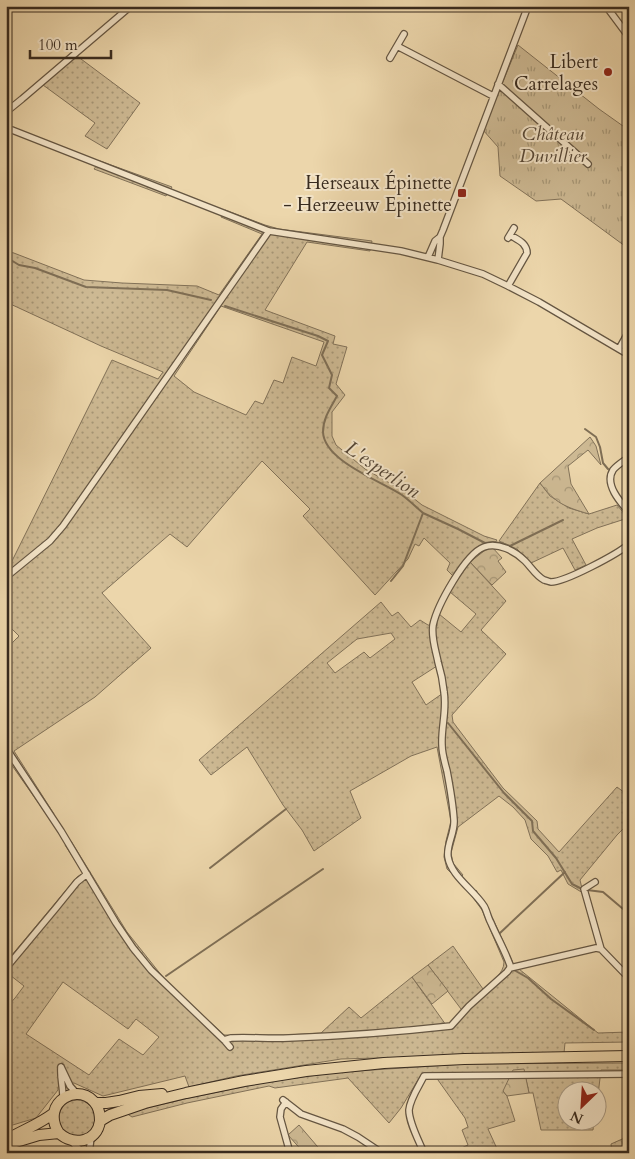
<svg xmlns="http://www.w3.org/2000/svg" width="635" height="1159" font-family="Cardo,serif">
<style>
.grass{fill:url(#grass-dots);stroke:#827259;fill-rule:evenodd}
.forest{fill:url(#forest-crowns);stroke:#827259}
.park{fill:url(#park-tufts);stroke:#827259}
.lines{fill:none;stroke-linecap:round;stroke-linejoin:round}
.stream{stroke:#7f6f56;stroke-width:2}
.street-casing{stroke:#655642;stroke-width:8}
.highway-casing{stroke:#382b1f;stroke-width:12}
.street{stroke:#f3e4c8;stroke-width:5.5}
.highway{stroke:#ecd6ab;stroke-width:10}
.poi-dot{fill:#8f2418;stroke:#f3e4c8;stroke-width:2}
.labels{text-anchor:middle;stroke-width:4;stroke-linejoin:round;paint-order:stroke}
.poi-label{font-size:19px;fill:#382b1f;stroke:#f3e4c8;text-anchor:end}
.park-label{font-size:19px;font-style:italic;fill:#564736;stroke:#f3e4c8}
.water-label{font-size:20px;font-style:italic;fill:#564736;stroke:#f3e4c8}
</style>
<defs>
<pattern id="grass-dots" width="8" height="8" patternUnits="userSpaceOnUse" patternTransform="scale(1.25)"><rect width="8" height="8" fill="#cdb993"/><path d="M2 2h.1M6 6h.1" fill="none" stroke="#a79777" stroke-width="1.8" stroke-linecap="round"/></pattern>
<pattern id="forest-crowns" width="20" height="18" patternUnits="userSpaceOnUse" patternTransform="scale(1.25)"><rect width="20" height="18" fill="#cdb993"/><path d="M2 6a3 3 0 1 1 6 0M12 15a3 3 0 1 1 6 0" fill="none" stroke="#a79777"/></pattern>
<pattern id="park-tufts" width="24" height="20" patternUnits="userSpaceOnUse" patternTransform="scale(1.25)"><rect width="24" height="20" fill="#cdb993"/><path d="M3 7l-1-3M5 7V3M7 7l1-3M15 17l-1-3M17 17v-4M19 17l1-3" fill="none" stroke="#a79777"/></pattern>
</defs>
<rect width="100%" height="100%" fill="#ecd6ab"/>
<filter id="stains"><feTurbulence type="fractalNoise" baseFrequency=".004" numOctaves="4"/><feColorMatrix values="0 0 0 0 .2 0 0 0 0 .09 0 0 0 0 .02 0 0 0 .5 -.17"/></filter>
<radialGradient id="worn" r=".72"><stop offset=".6" stop-color="#630" stop-opacity="0"/><stop offset="1" stop-color="#630" stop-opacity=".3"/></radialGradient>
<path class="grass" d="M77,56L140,103L107,149L85,136L95,123L43,85Z
M100,161L172,187L166,196L94,169Z
M225,210L265,225L279,229L372,241L370,251L307,242L265,310L335,336L333,344L347,347L336,384L345,395L332,412V436L336,445L365,469L407,493L422,505L484,536L497,540L492,547L470,562L506,601L481,630L506,654L452,715L453,722L503,788L537,821L538,829L559,852L617,787L629,796V823L617,835L580,880L583,893L568,884L561,870L557,872L548,856L531,839L525,820L513,807L499,796L458,827L451,853L453,863L463,875L458,880L447,869L444,857L446,841L451,821L437,747L411,756L350,791L361,818L314,851L302,830L283,805L247,747L211,775L199,760L381,602L392,616L398,612L411,627L420,620L428,625L437,626V620L439,614L461,632L476,614L450,592L457,580L447,570L450,563L424,538L419,546L415,544L408,559L375,595L303,516L310,509L262,461L187,547L170,534L102,593L151,648L95,697L14,751L54,814L49,818L6,757V649L19,636L6,623V570L8,569L112,360L158,379L163,372L101,346L6,302V250L84,280L122,283L197,286L219,295L262,234L221,217ZM221,306L324,342L316,366L292,357L283,383L274,380L263,404L255,401L246,415L194,392L174,376ZM391,633L395,639L370,658L364,652L335,673L327,663L357,639ZM440,664L446,691L426,705L412,682Z
M540,483L550,496L569,508L589,514L617,505L628,518L597,528L572,539L586,565L575,570L563,548L531,563L517,549L499,541Z
M71,841L127,932L166,981L224,1035H287L321,1033L349,1007L361,1018L412,977L446,1025L453,1028L464,1013L428,965L453,946L483,989C491,982 504,974 504,962L482,910L471,895L476,890L493,919L513,963L512,970L519,969L598,1033L629,1032V1042L565,1043L564,1053L341,1059L236,1076L189,1087L185,1076L103,1096L74,1083L58,1087V1090L36,1118L6,1127V1008L15,998L24,986L6,972V962L77,877L83,873L65,845ZM63,982L128,1029L136,1019L159,1037L143,1055L119,1039L89,1075L26,1034Z
M629,1063V1070H601L598,1095V1092H568V1122H594L593,1130H541L533,1093H529L524,1070L503,1091L507,1096L515,1121L488,1129L499,1153H456L455,1151L468,1145L462,1130L468,1127L465,1118L433,1073L421,1075L401,1108L389,1123L348,1078L275,1088L269,1086L187,1103L132,1117L126,1113L189,1098L272,1081L341,1072L465,1064Z
M59 1118a18 18 0 1 1 36 0a18 18 0 1 1-36 0Z"/>
<path class="forest" d="M590,437L596,446L601,465L588,450L568,466L571,484L589,514C565,507 555,503 540,483Z
M492,547L502,558L498,561L506,572L492,585L470,562L484,551Z
M428,965L448,991L432,1004L412,977Z
M524,1069L529,1093L507,1096L503,1091L513,1070Z
M299,1125L323,1153H304L288,1135Z
M629,1136V1149L618,1153H612L611,1144Z"/>
<path class="park" d="M518,45L599,109L623,126L629,121V249L561,199L536,201L500,176L498,147L483,130Z"/>
<g class="lines">
<path class="stream" d="M6,257L19,265L35,268L86,287L167,290L211,300
M225,306L318,336L328,341L322,355L332,375L329,388L337,396C331,407 323,418 323,432C324,461 381,481 402,495C410,501 416,507 423,513L403,566L391,581
M585,429L596,437L600,447L603,463L608,469
M423,513L458,529L485,543L493,542L501,543L510,546L563,520
M448,723L504,793L532,821L533,831L556,858L572,884L582,889
M210,868L286,809
M587,890L603,892L629,914
M500,933L565,872
M514,970L528,978L551,999L594,1030
M166,976L323,869"/>
<defs>
<path id="street" d="M606,6L629,37
M397,46L493,96
M390,58L404,34
M498,84L588,164
M6,112L22,99L131,6
M6,129L12,130L269,231L401,251L438,260L483,274L508,286L539,302L629,355
M508,238L514,228
M428,257L435,241L440,237L443,230L528,6
M438,260L440,244V237
M508,286L527,253C527,243 518,240 510,235
M619,349L629,331
M629,457C624,461 617,465 613,470C604,484 620,502 629,512
M6,577L50,541L63,526L269,231
M6,748L61,831L116,923L133,948L151,970L224,1040L230,1047
M595,882L584,889L601,949
M6,968L56,908L77,882L87,874
M510,968L596,948L601,949L629,978
M224,1040L231,1038C250,1037 269,1039 289,1038C343,1036 397,1032 451,1026L469,1006L507,972L510,968V965C505,951 497,937 491,923C488,918 487,911 484,906C474,890 451,876 448,857C446,845 455,833 454,820C453,804 450,787 447,771C445,763 442,754 442,745C441,728 447,710 444,692C443,682 441,672 438,662C436,651 431,638 433,625C437,606 465,554 484,547C498,542 515,551 525,561C531,567 536,576 544,580C545,580 550,582 551,582C565,582 618,554 629,544
M61,1067L70,1086L77,1094
M61,1067C60,1077 63,1087 63,1098
M283,1100L301,1114L343,1129L358,1137L382,1153
M286,1102L281,1109L280,1117L290,1153
M72,1142L83,1153
M89,1153L91,1138
M424,1153C419,1141 409,1123 409,1110C410,1099 419,1086 424,1076L629,1074"/>
<path id="highway" d="M95,1103H106L119,1101L139,1096L162,1094
M100,1121L110,1115L145,1103L186,1093L244,1081L306,1071L384,1063L464,1059L629,1056
M6,1140C23,1130 38,1125 54,1113
M6,1145L39,1135L59,1133C73,1146 97,1143 100,1121C100,1116 99,1110 97,1106C81,1079 39,1102 59,1133"/>
</defs>
<use href="#street" class="street-casing"/>
<use href="#highway" class="highway-casing"/>
<use href="#street" class="street"/>
<use href="#highway" class="highway"/>
</g>
<g class="poi-dot">
<circle cx="608" cy="72" r="5"/>
<rect x="457" y="188" width="10" height="10" rx="2.5"/>
</g>
<g class="labels">
<g class="poi-label">
<text x="598" y="68">Libert<tspan x="598" dy="22">Carrelages</tspan></text>
<text x="452" y="189">Herseaux Épinette<tspan x="452" dy="22">- Herzeeuw Epinette</tspan></text>
</g>
<g class="park-label">
<text x="553" y="140">Château<tspan x="553" dy="22">Duvillier</tspan></text>
</g>
<g class="water-label">
<text transform="translate(383 469) rotate(34)" y="7">L'esperlion</text>
</g>
</g>
<rect width="635" height="1159" fill="none" stroke="#ecd6ab" stroke-width="25"/>
<rect x="8" y="8" width="620" height="1144" fill="none" stroke="#382b1f" stroke-width="2.5"/>
<rect x="12" y="12" width="610" height="1134" fill="none" stroke="#382b1f"/>
<g transform="translate(582 1106) rotate(205)"><circle r="24" fill="#f3e4c8" stroke="#a89a84"/>
<path d="M0-4L9 19L0 12L-9 19Z" fill="#8f2418"/>
<text y="-8" font-size="14" font-weight="bold" text-anchor="middle" fill="#382b1f">N</text>
</g>
<path d="M30 50v8h81v-8" fill="none" stroke="#382b1f" stroke-width="2.5"/>
<text x="38" y="50" font-size="15" fill="#382b1f" stroke="#f3e4c8" stroke-width="4" paint-order="stroke">100 m</text>
<rect width="100%" height="100%" filter="url(#stains)"/>
<rect width="100%" height="100%" fill="url(#worn)"/>
</svg>
